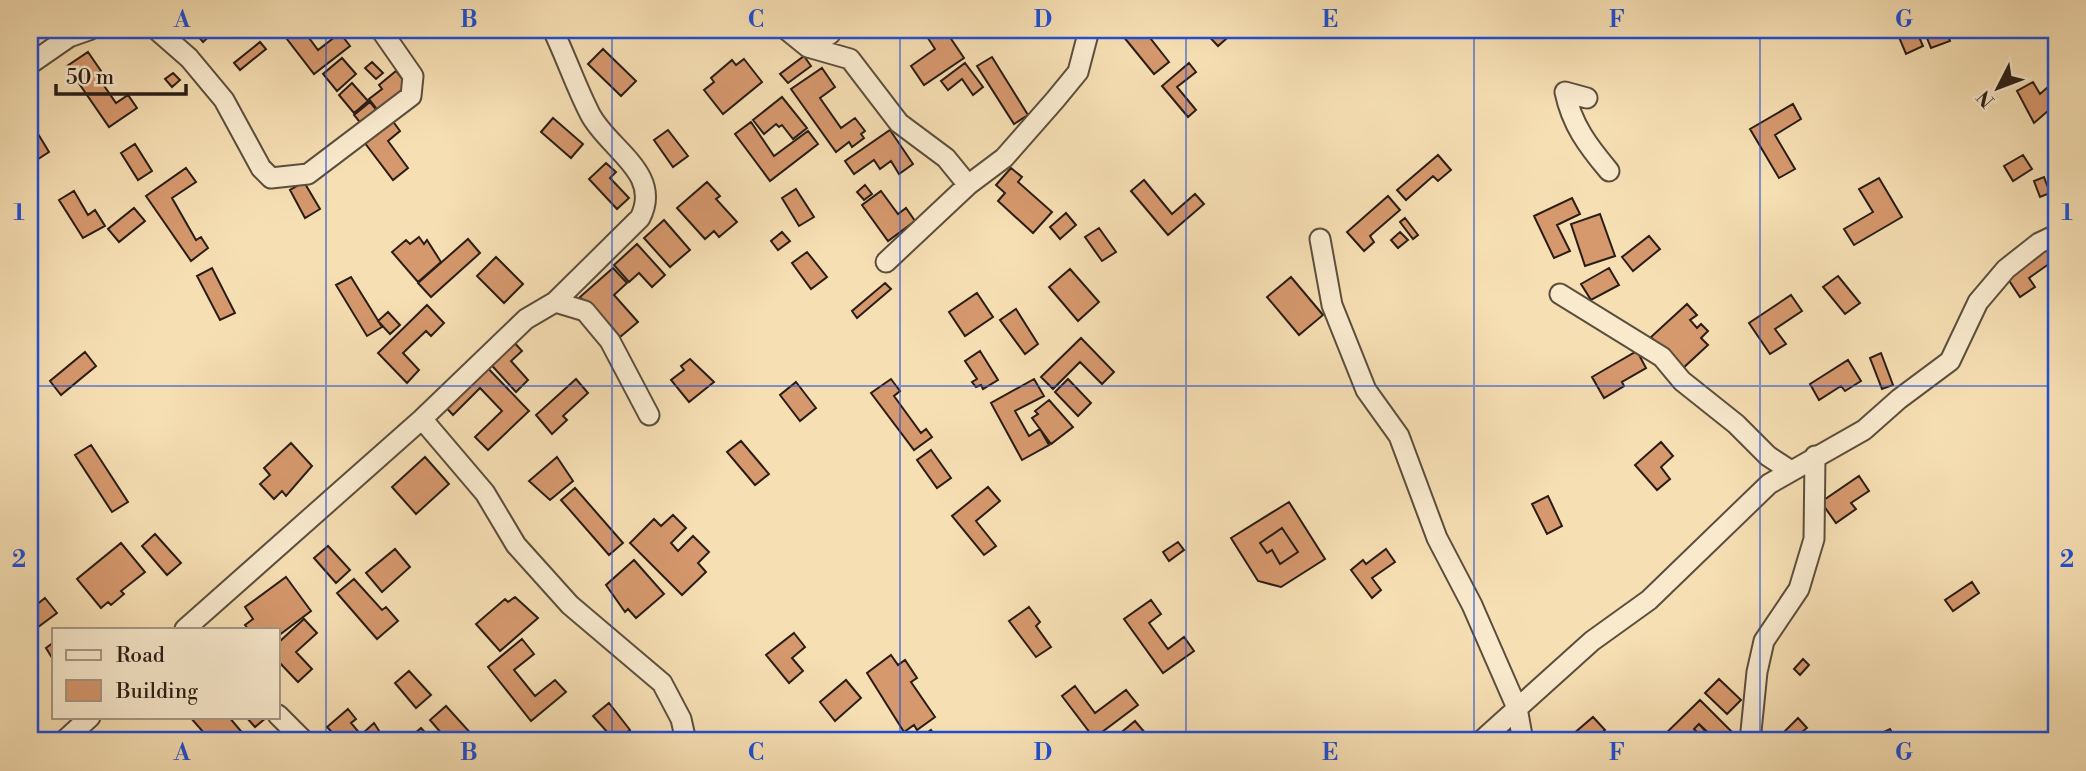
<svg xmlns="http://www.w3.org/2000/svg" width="2086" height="771" font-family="'Libre Bodoni',serif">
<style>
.building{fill:#d6986d;stroke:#291d16;stroke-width:2;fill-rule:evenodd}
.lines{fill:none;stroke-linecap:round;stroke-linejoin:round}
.street-casing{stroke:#5c4e3d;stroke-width:23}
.street{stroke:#f9eace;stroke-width:19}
.grid{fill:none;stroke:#1d4ed8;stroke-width:2;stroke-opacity:0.55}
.neatline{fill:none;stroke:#1d4ed8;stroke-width:2.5}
.grid-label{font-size:23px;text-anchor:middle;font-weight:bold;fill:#1d4ed8}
</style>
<rect width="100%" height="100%" fill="#f6dfb3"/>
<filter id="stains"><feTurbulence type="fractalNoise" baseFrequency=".00286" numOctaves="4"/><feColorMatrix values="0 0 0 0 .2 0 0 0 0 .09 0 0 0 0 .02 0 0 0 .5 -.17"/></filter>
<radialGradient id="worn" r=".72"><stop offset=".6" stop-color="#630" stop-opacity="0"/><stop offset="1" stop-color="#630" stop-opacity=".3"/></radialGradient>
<path class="building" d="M193,30H216L203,42Z
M280,30H306L304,31L318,50L340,33L350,46L314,74Z
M919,30H945L964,58L924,85L911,66L935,49L924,32L922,34Z
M1118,30H1150L1147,34L1169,62L1154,74Z
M1203,30H1233L1235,31L1218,46Z
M1896,30H1916L1923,46L1906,54Z
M1946,31L1950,41L1931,48L1927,38Z
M260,42L266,49L240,70L234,63Z
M603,49L636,81L621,96L588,64Z
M88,52L101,71L96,74L116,103L128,95L137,108L109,127L67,66Z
M804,56L811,66L788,83L780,74Z
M992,57L1028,115L1014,124L977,66Z
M342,58L356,74L337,91L323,74Z
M744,59L762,82L723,114L704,90L714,82L711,78L732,60L736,65Z
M372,62L383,73L376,79L365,68Z
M965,63L983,87L973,95L962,79L948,90L941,81Z
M1189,63L1196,72L1177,87L1196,110L1188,117L1162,86Z
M822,68L835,87L820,98L841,128L855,118L865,131L861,134L864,138L852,147L849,142L836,152L791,89Z
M396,71L410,89L380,113L369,99L382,89L379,85Z
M173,73L180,80L172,87L165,79Z
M2056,80V104L2034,123L2017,91L2033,82L2040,94Z
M352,83L368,101L354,113L339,95Z
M782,97L807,128L793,139L782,125L779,127L776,124L764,134L753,120Z
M370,102L379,113L363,126L354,115Z
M1793,104L1801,119L1775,135L1795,169L1779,178L1750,129Z
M389,116L400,131L388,141L408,168L393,180L361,138Z
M553,118L583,144L571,158L541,132Z
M751,122L774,156L808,131L818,144L770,181L735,134Z
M32,124L49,152L35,161L30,152Z
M668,130L688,156L673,167L654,140Z
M890,130L913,164L899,174L891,161L880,169L874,160L854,174L845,161Z
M135,144L152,171L138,180L121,153Z
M1438,155L1451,170L1438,181L1433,176L1406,200L1397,190Z
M2023,155L2032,169L2013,181L2004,166Z
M606,163L616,172L610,178L629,198L617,209L589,179Z
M186,168L196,182L172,198L196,240L201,237L208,248L191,261L146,196Z
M1011,168L1022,177L1018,182L1052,212L1033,233L998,201L1005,193L996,185Z
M2044,177L2050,193L2040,197L2034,181Z
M1879,178L1902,217L1854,245L1844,229L1873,212L1859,189Z
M1144,180L1172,214L1195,194L1204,204L1168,235L1131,191Z
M304,182L320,209L305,218L290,190Z
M707,182L720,196L716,199L737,222L719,237L714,231L705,239L677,208Z
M865,185L872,194L864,200L857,192Z
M796,189L814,217L799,226L782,198Z
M74,191L88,215L95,210L105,226L83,238L59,200Z
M881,191L898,214L906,208L915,221L888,241L862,205Z
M1388,196L1400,210L1370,236L1374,242L1364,251L1347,232Z
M1572,198L1580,214L1557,225L1570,251L1554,258L1534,216Z
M134,208L145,221L119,242L108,229Z
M1066,213L1076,225L1060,239L1050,227Z
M1600,214L1615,256L1585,266L1571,224Z
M1405,218L1418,235L1413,239L1400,222Z
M664,220L690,250L670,267L644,238Z
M1099,228L1116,252L1102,261L1085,237Z
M782,232L790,241L778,250L771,241Z
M1400,232L1408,240L1398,248L1391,240Z
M1649,236L1660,249L1633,271L1622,257Z
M419,237L424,244L427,240L441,262L418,282L392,252L406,240L410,244Z
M468,239L480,253L431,297L418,283Z
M2056,240V270L2053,261L2029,278L2035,287L2020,297L2006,276Z
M637,244L665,275L652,287L639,273L629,282L614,265Z
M807,252L827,277L811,289L792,263Z
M496,257L523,284L504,303L477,276Z
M212,268L235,313L220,320L197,276Z
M613,268L627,283L614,295L638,322L620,337L609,324L606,326L580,297Z
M1609,268L1619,285L1591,300L1581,284Z
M1070,269L1099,302L1078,321L1049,287Z
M1838,276L1860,303L1845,314L1823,287Z
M351,277L382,327L367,336L336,285Z
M1291,277L1323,315L1299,335L1267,297Z
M885,283L891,289L857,318L852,311Z
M977,293L993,317L965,336L949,312Z
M1791,295L1802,311L1775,329L1786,344L1770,354L1749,323Z
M1687,304L1697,315L1690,320L1697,328L1701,324L1708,331L1701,338L1708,345L1681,370L1651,337Z
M427,305L444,323L431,336L426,331L403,353L419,370L407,383L378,353Z
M1016,309L1038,344L1025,354L1000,320Z
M388,312L400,325L390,334L378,321Z
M510,338L522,351L511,361L528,380L516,392L486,359Z
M1081,338L1114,372L1102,384L1080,362L1053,389L1041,377Z
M980,351L998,380L983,389L981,385L976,387L972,382L977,379L965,361Z
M1637,351L1646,368L1622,382L1624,386L1604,398L1592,377Z
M85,352L96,366L61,395L50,381Z
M1881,353L1893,385L1882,389L1870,358Z
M690,359L714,382L689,402L671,380L684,370L681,366Z
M1848,360L1861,381L1845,391L1841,386L1819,400L1810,384Z
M482,362L529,411L488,450L475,437L502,411L480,388L453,415L441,402Z
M576,379L588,393L563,416L567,420L552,434L536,415Z
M891,379L900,391L894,396L921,433L926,429L932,437L914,450L871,393Z
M1034,379L1044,396L1015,411L1029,436L1040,429L1049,445L1022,460L991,403Z
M1068,379L1091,403L1078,416L1055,392Z
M796,382L816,408L800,421L780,395Z
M1049,400L1073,427L1051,444L1032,418L1038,414L1035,411Z
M741,441L769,474L755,485L727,452Z
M1661,442L1673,456L1661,467L1670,479L1657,490L1635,465Z
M291,443L312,466L286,496L282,491L274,499L260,484L270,475L264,468Z
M91,445L128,502L112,512L75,455Z
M931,450L951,478L937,488L917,460Z
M425,457L449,484L416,514L392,487Z
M557,457L573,481L550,500L529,481Z
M1859,476L1869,491L1851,503L1856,509L1836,523L1821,502Z
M988,487L1000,501L976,521L996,546L984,555L952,516Z
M575,488L623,543L609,555L561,500Z
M1548,496L1562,526L1547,534L1532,504Z
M1289,502L1325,559L1281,587L1258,581L1231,538ZM1282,528L1298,552L1280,564L1272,550L1267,553L1260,543Z
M673,515L686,528L671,543L678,551L693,536L709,552L698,563L706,572L682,595L630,543L654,519L661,526Z
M1282,528L1298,552L1280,564L1272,550L1267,553L1260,543Z
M155,534L181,563L167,575L142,546Z
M1178,542L1184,550L1169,561L1163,552Z
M121,543L145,572L121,591L124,594L111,605L108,602L101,608L77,579Z
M328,546L350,570L336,583L314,558Z
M395,549L410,567L382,592L366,573Z
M1386,549L1395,562L1372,578L1381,590L1372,598L1351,570L1363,560L1366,564Z
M634,560L664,594L636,618L628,609L625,612L606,585Z
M286,577L311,611L278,636V629H248L245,625L253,619L245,607Z
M354,579L382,610L386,607L398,621L377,639L337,593Z
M1972,582L1979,593L1953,611L1945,600Z
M515,597L538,618L500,651L476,624L505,599L508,602Z
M45,598L57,613L34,630L30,624V610Z
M1151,600L1161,614L1149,623L1168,649L1184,637L1194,651L1163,673L1124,619Z
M1029,607L1040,622L1036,626L1051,647L1036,657L1009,621Z
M304,619L317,633L296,652L312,669L298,682L278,661V643Z
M794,633L805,647L792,658L803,671L789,683L766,655Z
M522,639L534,654L514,670L535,696L555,680L566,692L531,721L488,667Z
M54,642V661L46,648Z
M891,655L898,665L905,660L917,678L911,682L935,717L917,730L914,725L904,732L867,673Z
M1803,659L1809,665L1800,675L1794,669Z
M409,671L431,695L416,708L395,683Z
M1719,679L1741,700L1727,714L1705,693Z
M846,680L861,698L835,721L820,702Z
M1075,686L1095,713L1126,690L1138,705L1094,738L1062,696Z
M1700,700L1741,741H1714L1699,724L1694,729L1706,741H1663L1660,739Z
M609,703L630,730L615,741L593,716Z
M446,706L475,738L471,741H448L430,720Z
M348,709L356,719L351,723L361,735L374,723L383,737L378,741H340L327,727Z
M190,717H229L245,736L239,741H211Z
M246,717H267L255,727Z
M1593,717L1605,730L1592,741H1565Z
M1798,718L1807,728L1791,741L1783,733Z
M1135,721L1146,734L1138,741H1111Z
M1699,724L1716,740L1714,741H1706L1694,729Z
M421,728L433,741H406Z
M1890,729L1896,741H1875L1873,737Z
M931,730L939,741H915Z"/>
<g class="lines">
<defs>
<path id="street" d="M157,30L189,58L224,100L261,168L271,178L308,174L411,96L413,76L381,30
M553,30C566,57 576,87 590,114C608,149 663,173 640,218L555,302
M787,30L808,47L850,59L899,123L946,158L968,185
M808,47L830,34L831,30
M30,64L69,37L89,30
M1587,98L1565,92C1572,125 1588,146 1609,171
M1320,239L1332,305L1366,390L1399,436L1437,538L1472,605L1517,708L1523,741
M886,262L968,185L1004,158L1055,100L1078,72L1089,30
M1560,294L1662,357L1682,381L1736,424L1768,456L1791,471
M422,419L485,493L516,545L570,605L662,683L681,719L686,741
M185,629L422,419L526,319L555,302L585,311L610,341L649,415
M278,715L304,741
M64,741L90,717
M1481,741L1592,641L1649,600L1769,484L1864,430L1899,399L1950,361L1978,302L2006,269L2039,243L2056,235
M1750,741L1757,672L1764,641L1799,589L1814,539L1815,456"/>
</defs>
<use href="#street" class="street-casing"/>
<use href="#street" class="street"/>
</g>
<path class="grid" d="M326,30V741M612,30V741M900,30V741M1186,30V741M1474,30V741M1760,30V741M30,386H2056"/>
<rect width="2086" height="771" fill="none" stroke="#f6dfb3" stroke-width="77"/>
<rect x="52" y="628" width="228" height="91" fill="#f9eace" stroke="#a69884" stroke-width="2"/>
<rect x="66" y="650" width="35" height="10" fill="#f9eace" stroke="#a69884" stroke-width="2"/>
<text x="116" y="662" font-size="21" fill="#291d16">Road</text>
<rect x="66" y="680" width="35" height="21" fill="#d6986d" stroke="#a69884" stroke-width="2"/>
<text x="116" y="698" font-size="21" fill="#291d16">Building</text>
<g transform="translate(1998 88) rotate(228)" stroke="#f9eace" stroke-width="5" paint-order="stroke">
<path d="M0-5L12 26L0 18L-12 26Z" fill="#291d16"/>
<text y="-10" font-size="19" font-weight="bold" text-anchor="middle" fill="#291d16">N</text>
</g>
<path d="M56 84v10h130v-10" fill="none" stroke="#291d16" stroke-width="3.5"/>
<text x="66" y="84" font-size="21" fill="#291d16" stroke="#f9eace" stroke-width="5" paint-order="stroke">50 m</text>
<rect x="38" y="38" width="2010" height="694" class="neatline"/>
<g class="grid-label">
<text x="182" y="27">A</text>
<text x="469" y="27">B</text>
<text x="756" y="27">C</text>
<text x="1043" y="27">D</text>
<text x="1330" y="27">E</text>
<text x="1617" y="27">F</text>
<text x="1904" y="27">G</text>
<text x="19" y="220">1</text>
<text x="2067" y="220">1</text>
<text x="19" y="567">2</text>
<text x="2067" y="567">2</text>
<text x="182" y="760">A</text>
<text x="469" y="760">B</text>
<text x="756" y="760">C</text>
<text x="1043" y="760">D</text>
<text x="1330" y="760">E</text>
<text x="1617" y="760">F</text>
<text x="1904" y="760">G</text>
</g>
<rect width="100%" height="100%" filter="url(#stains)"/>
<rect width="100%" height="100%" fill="url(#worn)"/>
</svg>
